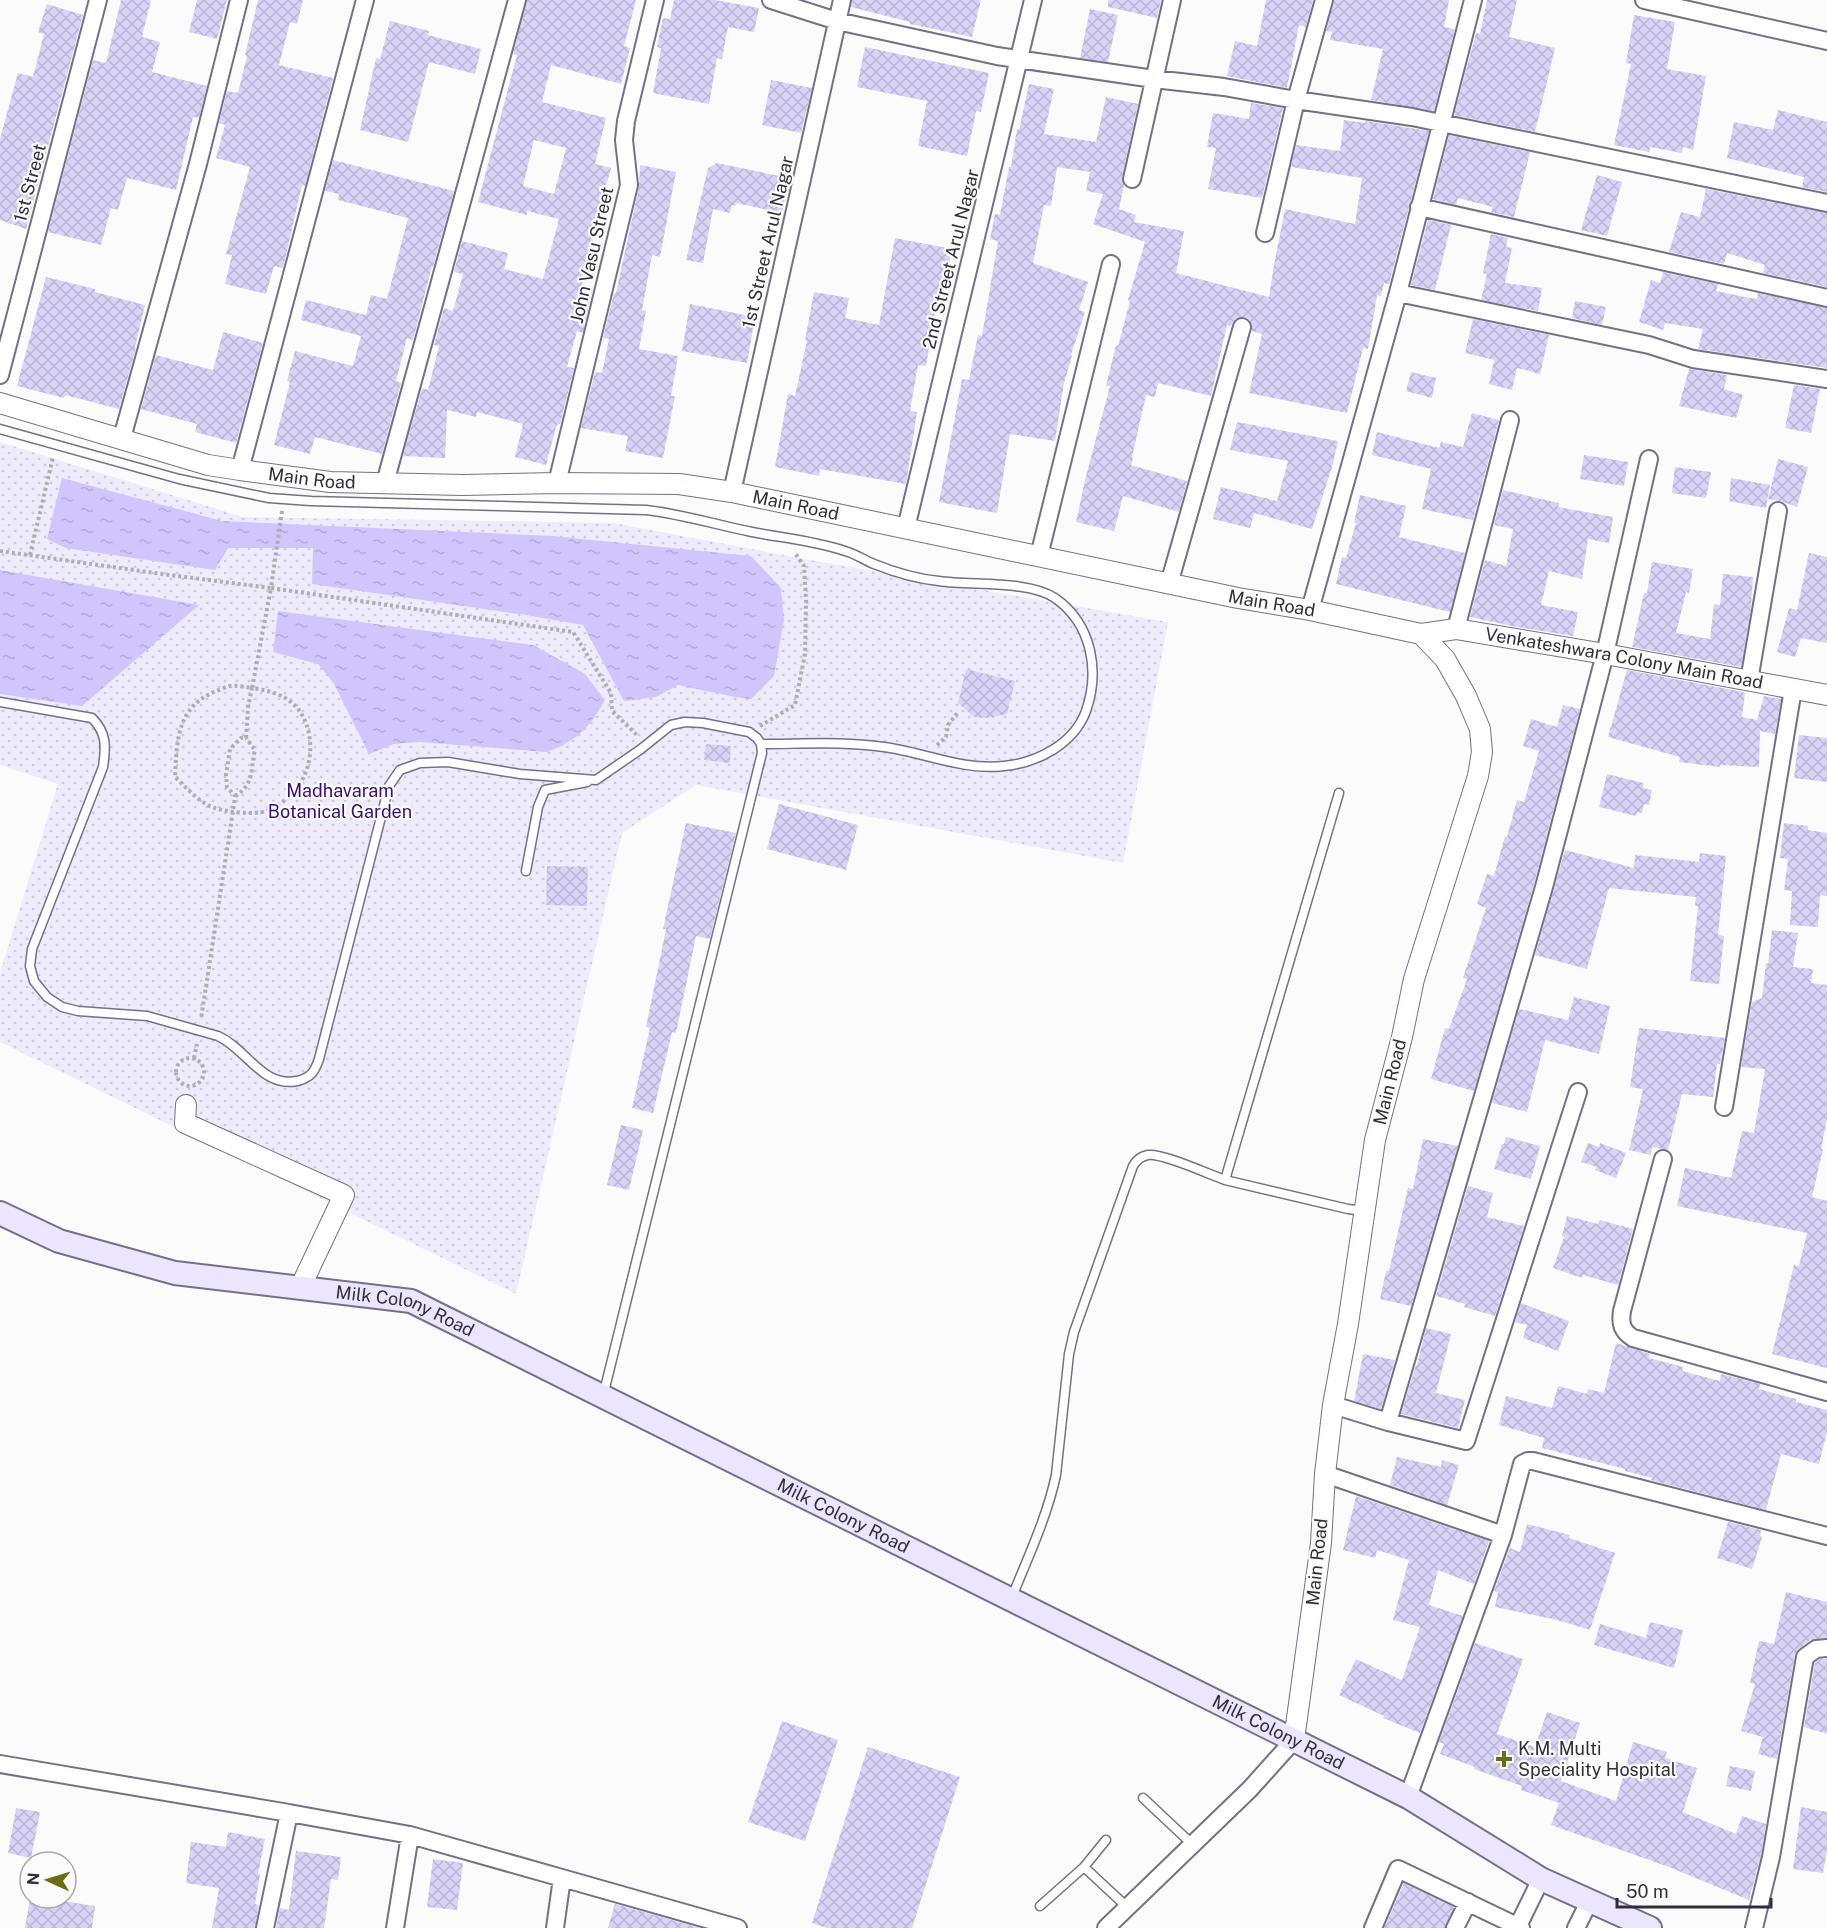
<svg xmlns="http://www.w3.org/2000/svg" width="1827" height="1928" font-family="'Public Sans',sans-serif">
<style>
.park{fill:url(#park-dots)}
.water{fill:url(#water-ripples)}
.building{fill:url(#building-cross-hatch);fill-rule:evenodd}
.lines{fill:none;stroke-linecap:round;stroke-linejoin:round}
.service-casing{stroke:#747088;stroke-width:11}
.minor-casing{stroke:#747088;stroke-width:20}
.tertiary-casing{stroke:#747088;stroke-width:22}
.secondary-casing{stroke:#747088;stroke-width:26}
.path{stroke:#aeaeb2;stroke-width:4;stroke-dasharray:3 3;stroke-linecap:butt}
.service{stroke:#fff;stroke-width:8}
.minor{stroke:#fff;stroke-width:16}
.tertiary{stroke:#fff;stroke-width:20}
.secondary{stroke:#ebe6fe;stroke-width:22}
.poi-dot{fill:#696e12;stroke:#fbfbfb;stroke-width:2}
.labels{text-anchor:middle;stroke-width:4.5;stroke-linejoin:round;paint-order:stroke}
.street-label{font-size:18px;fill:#302f39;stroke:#fbfbfb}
.park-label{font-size:18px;fill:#380d76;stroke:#fbfbfb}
.poi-label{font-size:18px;fill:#302f39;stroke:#fbfbfb;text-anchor:start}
</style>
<defs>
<pattern id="park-dots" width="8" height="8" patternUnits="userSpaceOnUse" patternTransform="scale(1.5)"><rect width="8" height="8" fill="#eeebfc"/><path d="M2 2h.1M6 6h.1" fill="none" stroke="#cccad9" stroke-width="1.8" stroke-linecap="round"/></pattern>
<pattern id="water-ripples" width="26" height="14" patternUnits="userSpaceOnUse" patternTransform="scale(1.5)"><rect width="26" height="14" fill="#d0c6fd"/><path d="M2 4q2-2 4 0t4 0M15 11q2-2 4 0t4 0" fill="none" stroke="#b3aada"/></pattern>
<pattern id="building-cross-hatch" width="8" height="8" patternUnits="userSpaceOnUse" patternTransform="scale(1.5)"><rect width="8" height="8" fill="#d9d3f8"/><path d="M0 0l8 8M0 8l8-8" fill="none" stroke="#bbb5d5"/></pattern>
</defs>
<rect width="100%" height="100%" fill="#fbfbfb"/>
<path class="park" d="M0,442L243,517L613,523L810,560L1168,622L1123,863L696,785L622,833L516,1294L0,1042V973L58,784L0,765Z"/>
<path class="water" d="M62,478L222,521L553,536L751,556L781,588L784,620L774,676L751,699L735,697L678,685L656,697L624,701L583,625L526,615L312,584L313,548H228L215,570L66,548L47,539Z
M0,570L199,605L82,706L0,694Z
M278,611L533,645L585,674L605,700C589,728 578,740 547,752L419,742L394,744L369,754L333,682L318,664L273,652Z"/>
<path class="building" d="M121,0H151L142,37L160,42L152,72L207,86L199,118L193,117L176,190L127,178L118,210L111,208L101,245L48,232L93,60L106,63Z
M197,0H227L217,39L189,32Z
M258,0H303L297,24L290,22L279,65L333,78L305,186L302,185L283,268L274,266L266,294L225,284L232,255L226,254L250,167L216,158L225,125L219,123L227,91L238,93L247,56L245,55Z
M527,0H636L624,46L630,48L621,84L551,65L542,102L606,118L595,164L611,168L591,239L593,240L582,285L593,287L583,333L577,331L567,367L574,368L560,424H558L556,427L546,465L515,457L523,424L477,412L476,417L447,410L445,458L403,456L422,388L428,390L439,346L434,345L444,308L453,311L463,274L454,272L462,241L508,253L504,269L543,279L559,219L527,211V215L478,202L517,55L513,54ZM534,140L566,148L554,194L523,186Z
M674,0H715L759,8L754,32L728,27L722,59L717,58L709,104L653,93L661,48L657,47L663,18L670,19Z
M852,0H981L972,37L910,24V22L851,7Z
M1108,0H1161L1157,18L1108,7Z
M1266,0H1313L1306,27L1299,25L1287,88L1227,76L1235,41L1257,46Z
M1334,0H1449L1444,27L1455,29L1434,111L1371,100L1383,49L1330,40L1332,32L1326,31Z
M1487,0H1517L1509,37L1555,48L1535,132L1454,115L1476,33L1480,34Z
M47,4L83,15L26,229L0,220V139L18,73L33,77L44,34L38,32Z
M1090,9L1118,15L1108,62L1080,58Z
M1634,15L1675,22L1667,69L1706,76L1693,150L1683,147L1682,153L1650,147L1649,152L1614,145L1631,64L1626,63Z
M390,21L429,31L428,35L481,49L475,74L429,62L408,142L360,130L376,58L380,59Z
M865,47L989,73L981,112L976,111L967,156L918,146L927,101L857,87Z
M771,80L812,88L801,133L762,125Z
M1029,84L1054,89L1044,134L1096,142L1106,97L1138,104L1122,177L1124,185L1119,209L1136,215L1134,222L1184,231L1176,273L1269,297L1274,265L1285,209L1355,224L1362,178L1291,167L1296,145L1340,151L1344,120L1365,123L1366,121L1429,131L1389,284L1384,283L1381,296L1377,295L1368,349L1363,348L1347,413L1249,393L1262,334L1252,331V325L1249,319L1244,317H1239L1234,320L1231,326L1227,325L1211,396L1158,383L1155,397L1146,395L1132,457L1133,458L1131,465L1187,481L1179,512L1123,496L1114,531L1076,522L1086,476L1110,386H1106L1116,345L1118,346L1130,301L1128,300L1145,242L1093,224L1103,194L1086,191L1090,172L1057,167L1051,206L1044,205L1033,263L1088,282L1079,310L1085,312L1071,355L1072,356L1064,383L1055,441L1010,434L997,513L939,502L962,379L969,380L978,335L982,336L998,241L990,239L995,214L1000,215L1009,167H1011L1017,129L1019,130Z
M1251,103L1283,108L1262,198L1208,189L1216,148L1207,147L1213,113L1249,119Z
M1778,110L1827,122V192L1802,187L1804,177L1727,158L1734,122L1773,130Z
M1449,135L1530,152L1514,217L1491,212L1493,207L1458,198L1456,205L1433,199Z
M333,160L454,191L433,267L432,266L413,340L407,338L396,381L401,383L382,454L315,437L310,454L274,445L290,382L287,381L295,351L353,366L361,336L301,320L306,300L366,315L371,295L387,299L408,218L338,200L339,194L325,191Z
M717,163L789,178L782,213L736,203L735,206L732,205L730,213L713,209L703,263L686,260L708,168Z
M640,165L676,172L660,257L652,255L642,310L646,311L639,349L678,356L671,396H675L663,458L625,451L628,436L581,428L595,372L602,373L609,339L603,338L614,293H616L639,187Z
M1597,175L1622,182L1607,236L1581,230Z
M1706,189L1827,213V287L1763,273L1765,265L1727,253L1724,264L1669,252L1681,212L1700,217Z
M1428,220L1451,225L1435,290L1411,285Z
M1491,234L1508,238L1506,247L1512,248L1505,283L1542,288L1538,311L1481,300L1487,274L1483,273Z
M895,238L952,249L945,284L940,283L926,366L918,365L910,411L917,412L906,484L820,469L819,476L775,467L788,394L795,396L807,341L805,340L814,292L849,298L845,318L879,325Z
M1663,272L1718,284L1716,291L1750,298L1757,299L1758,293L1827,308V368L1698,349L1703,329L1665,323L1663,330L1639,322L1651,280L1660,283Z
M46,277L95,289V292L145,305L135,347L136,348L119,409L65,395L64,398L17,386Z
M1575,301L1606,307L1602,325L1572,318Z
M690,304L755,317L747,363L682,351Z
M1473,319L1549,335L1540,374L1517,368L1512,390L1489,384L1494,360L1465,353Z
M223,332L263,343L236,443L195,432L197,424L141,409L156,355L213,370Z
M1689,369L1727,375L1724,389L1743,395L1736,418L1679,406Z
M1411,372L1436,378L1432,398L1406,391Z
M1794,385L1820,389L1811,433L1785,428Z
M1472,413L1499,420L1473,520L1422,509L1431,469L1372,455L1377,432L1439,448L1441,442L1463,447Z
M1237,422L1338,441L1332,467L1312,529L1254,513L1250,528L1213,519L1221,487L1277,501L1288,461L1230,450Z
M1584,455L1628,462L1624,486L1580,479Z
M1778,459L1808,467L1797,507L1780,501L1768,499Z
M1675,467L1711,472L1706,498L1672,493Z
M1731,478L1770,485L1766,508L1729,501Z
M1503,490L1559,503L1558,507L1613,517L1609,543L1588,539L1582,579L1549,571L1541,605L1578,612L1573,636L1512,626L1470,617L1485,560L1506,566L1513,529L1494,525Z
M1360,495L1406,506L1399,537L1465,553L1450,612L1336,584L1342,557L1346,558L1356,523H1354Z
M1809,553L1827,557V643L1801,638L1795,657L1777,652L1789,608L1797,610Z
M1652,562L1693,569L1689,593L1686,592L1676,633L1710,639L1714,604L1720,605L1723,574L1753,577L1751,608L1741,667L1632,647L1644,593H1647Z
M966,669L1015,681L1007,714L987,718L974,717L958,703Z
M1627,670L1743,692L1745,693L1742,717L1757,720L1764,696L1781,699L1775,734L1760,731L1759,767L1720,765V767L1679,762L1680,757L1608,737Z
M1563,705L1580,709L1534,884L1474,1091L1431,1079L1445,1028L1449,1029L1467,979L1463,978L1486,908L1477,904L1487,874L1494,876L1505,836L1507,837L1517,800L1524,802L1539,751L1523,746L1531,719L1557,727Z
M1799,735L1827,738V782L1794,778Z
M706,744L731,746L730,763L704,760Z
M1607,774L1644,783L1643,788L1652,790L1649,805L1644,804L1642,813L1637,812L1636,816L1599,807Z
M779,804L858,825L846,870L767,849Z
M686,823L736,833L710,939L696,936L676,1033L672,1032L653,1113L632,1108L650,1028L646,1027L666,929H663Z
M1784,823L1808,826V830L1827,833V896L1820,895L1818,927L1790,925L1792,891L1784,890L1788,859L1780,858Z
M1565,850L1634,868L1635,855L1699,862L1700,853L1726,856L1718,935L1724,936L1719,984L1690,981L1698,906H1695L1696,897L1609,888L1587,969L1535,955Z
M547,866L588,867L587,906L546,905Z
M1772,930L1798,933L1793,967L1813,969L1811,983L1827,985V1119L1821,1149H1823L1812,1197L1827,1201V1368L1772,1354L1794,1265L1799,1266L1807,1233L1677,1206L1685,1168L1731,1178L1742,1131L1754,1133L1765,1069L1741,1067L1752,1002L1762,998L1766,963L1768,964Z
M1574,997L1610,1006L1599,1054L1545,1040L1527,1112L1492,1103L1519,1009L1568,1020Z
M1639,1028L1725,1038L1720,1064H1717L1713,1097L1682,1094L1668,1150L1652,1147L1651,1155L1629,1150L1643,1089L1630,1087Z
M621,1125L643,1130L629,1190L607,1185Z
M1506,1137L1540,1146L1531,1179L1494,1169L1502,1144H1504Z
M1423,1139L1458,1146L1411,1306L1380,1299L1386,1271H1389L1408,1188L1413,1189Z
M1588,1143L1599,1147L1600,1143L1626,1153L1616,1178L1595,1170L1597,1167L1581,1162Z
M1468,1186L1493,1193L1487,1217L1524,1226L1495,1316L1464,1307L1465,1304L1436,1296Z
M1567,1216L1598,1224L1600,1220L1633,1229L1618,1285L1583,1275L1582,1278L1553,1268L1564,1237L1562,1236Z
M1521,1303L1569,1321L1558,1351L1523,1338L1527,1325L1515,1322Z
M1426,1328L1451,1334L1436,1393L1465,1400L1458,1428L1401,1414L1416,1365H1417Z
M1616,1343L1650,1354L1649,1358L1683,1367L1682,1371L1720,1381L1721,1374L1745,1380L1760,1384L1759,1389L1796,1399V1402L1827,1410V1432L1819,1464L1781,1454L1766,1510L1651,1480L1652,1478L1625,1471V1469L1542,1448L1544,1438L1499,1425L1506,1396L1552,1408L1558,1386L1587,1394L1588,1389L1604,1393Z
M1363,1354L1395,1360L1381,1409L1354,1401Z
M1397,1457L1441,1467L1442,1460L1459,1465L1447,1505L1390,1485Z
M1356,1496L1489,1541L1474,1584L1438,1570L1429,1605L1463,1616L1420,1733L1383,1718L1384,1716L1339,1695L1356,1659L1402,1680L1420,1627L1393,1620L1409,1560L1377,1550L1375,1558L1343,1550Z
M1728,1522L1761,1530L1760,1536L1762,1537L1752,1569L1717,1558Z
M1527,1524L1570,1535L1569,1538L1615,1553L1590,1630L1557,1620L1495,1607L1498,1592L1494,1591L1510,1548L1520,1552Z
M1786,1592L1827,1602V1638L1810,1640L1799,1649L1795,1654L1777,1759L1758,1754L1763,1737L1741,1731L1755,1684L1750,1683L1759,1641L1774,1644Z
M1650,1622L1683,1630L1674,1668L1594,1645L1600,1624L1646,1638Z
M1475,1643L1523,1659L1497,1734L1535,1747L1547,1712L1580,1723L1561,1781L1616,1801L1633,1742L1667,1752L1665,1758L1697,1768L1683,1812L1736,1834L1742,1816L1766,1824L1761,1855L1749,1900L1669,1867L1551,1825L1559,1803L1521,1790L1522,1786L1474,1769L1475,1767L1440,1754L1444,1744L1439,1742Z
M1820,1659H1827V1734L1804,1727L1815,1663Z
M782,1721L838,1740L805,1841L748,1822Z
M868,1747L960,1777L912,1928H827L812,1923Z
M1730,1766L1755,1771L1751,1791L1726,1786Z
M1801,1807L1827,1812V1850L1823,1873L1793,1869Z
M16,1808L40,1812L31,1858L8,1853Z
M228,1832L265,1839L258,1874H260L255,1904L259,1905L255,1928H212L219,1888L186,1883L191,1842L226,1847Z
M296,1851L341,1857L338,1880L331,1879L324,1928H276L280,1908L289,1910Z
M433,1859L463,1863L457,1910L427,1907Z
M1404,1883L1454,1907L1445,1928H1384Z
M30,1898H63V1901L95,1906L92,1928H25Z
M615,1904L700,1928H608Z"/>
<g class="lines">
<defs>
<path id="service" d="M0,429L179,479L269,498L311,501L646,510C682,514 717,525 752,532C783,538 816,541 845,551C856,554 864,560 874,564C894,572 918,579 939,581C972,586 1028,580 1055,598C1092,624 1100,671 1086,711C1074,744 1037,763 1004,766C963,771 923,752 884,747C844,741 802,744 761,744
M0,702L92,718C107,733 106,747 103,767L32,949L30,966L34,981L47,997L62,1007L78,1011L147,1016L218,1036C247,1049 262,1088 297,1081C311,1078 315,1071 319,1059L389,786L400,770L420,763L448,762L520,774L596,780L641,749L671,725L685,722L703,723L749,732L757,738L761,744L762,753L603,1396
M1339,793L1225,1180L1348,1209L1364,1211
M526,871L538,807L545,790L587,782
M1012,1597C1028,1557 1047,1517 1056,1475L1069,1354L1074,1332L1133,1166C1136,1161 1141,1156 1148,1155C1163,1153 1208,1174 1225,1180
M1143,1798L1192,1844
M1084,1867L1127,1907
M1040,1906L1084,1867L1106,1840"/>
<path id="minor" d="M771,0L837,21L997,56L1154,79L1224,87L1296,100L1412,117L1827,203
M1644,0L1827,41
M1132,179L1172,0
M1419,207L1827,298
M1265,233L1296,100L1324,0
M1398,293L1649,345L1693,359L1827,379
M0,375L98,0
M122,438L198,164L239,0
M240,470L365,0
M385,483L517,0
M557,483L629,185L624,140L626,121L655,0
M732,492L842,0
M906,528L1033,0
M1039,556L1111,264
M1169,584L1242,327
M1310,610L1398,293L1473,0
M1456,629L1510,420
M1749,681L1778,511
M1724,1107L1793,689
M1663,1159L1622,1311C1620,1324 1622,1331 1633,1338L1827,1392
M1333,1405L1388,1422L1466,1441L1578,1092
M1388,1422L1544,887L1605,654L1649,459
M1325,1474L1503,1535
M0,1764L289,1813
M1408,1797L1503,1535L1522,1464L1528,1461H1533L1827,1536
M1518,1926L1541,1879
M265,1928L289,1813L410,1835L562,1878
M395,1928L410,1835
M555,1928L562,1878L738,1928
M1106,1928L1250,1789L1294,1740
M1373,1928L1398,1869L1521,1928
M1455,1928L1468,1902
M1576,1928L1590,1900
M1754,1928L1771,1857L1805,1657L1816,1649L1827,1648"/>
<g id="tertiary">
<path id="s1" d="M0,403L208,465L240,470L330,482L463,485L557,483L679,484L732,492L1238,598L1310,610L1421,634L1445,659L1466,696L1480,729L1482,752L1478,776L1414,979L1402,1037L1375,1140L1348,1324L1333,1405L1325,1474L1321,1543L1294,1740"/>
<path id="s2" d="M1421,634L1456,629L1605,654L1827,695"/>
<path d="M186,1105L185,1123L344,1195L300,1288"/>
</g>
<g id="secondary">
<path id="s3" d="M0,1213L59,1241L175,1273L411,1301L1408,1797L1541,1879L1650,1928"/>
</g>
</defs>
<use href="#service" class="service-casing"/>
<use href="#minor" class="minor-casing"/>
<use href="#tertiary" class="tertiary-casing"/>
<use href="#secondary" class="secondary-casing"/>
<path class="path" d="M282,511L271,588L573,632L611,693L612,711L638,736
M0,551L162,574L271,588L252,688C245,687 236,685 229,686C225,687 220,690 216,691C177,707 177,739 175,777C187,788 199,803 215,808C226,812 255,815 266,811C282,805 298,791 305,774C315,751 311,718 291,702C280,693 265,690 252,688L248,707L246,738H241L230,749L226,775L227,787L235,796L233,811L201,1019
M30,555L53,457
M760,726L795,705L805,654L806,600L804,566L795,553
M937,745L946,737L948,725L959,711
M235,796C255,784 250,770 255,750L246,738
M176 1072a14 14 0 1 1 28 0a14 14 0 1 1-28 0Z
M194,1058L197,1044"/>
<use href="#service" class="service"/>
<use href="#minor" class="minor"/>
<use href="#tertiary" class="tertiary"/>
<use href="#secondary" class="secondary"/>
</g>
<path class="poi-dot" d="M1501 1750h6v6h6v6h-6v6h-6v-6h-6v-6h6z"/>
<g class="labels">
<g class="street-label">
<text transform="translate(30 183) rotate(-75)" y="6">1st Street</text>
<text transform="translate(768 242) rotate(-77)" y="6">1st Street Arul Nagar</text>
<text transform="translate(592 255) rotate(-77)" y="6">John Vasu Street</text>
<text transform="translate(951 259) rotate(-76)" y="6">2nd Street Arul Nagar</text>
<text dy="6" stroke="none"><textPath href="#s1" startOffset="322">Main Road</textPath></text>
<text dy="6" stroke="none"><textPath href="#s1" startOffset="808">Main Road</textPath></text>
<text dy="6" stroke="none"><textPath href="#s1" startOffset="1294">Main Road</textPath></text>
<text dy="6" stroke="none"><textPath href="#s2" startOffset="206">Venkateshwara Colony Main Road</textPath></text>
<text transform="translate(1390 1082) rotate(-76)" y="6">Main Road</text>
<text dy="6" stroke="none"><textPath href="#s3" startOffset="420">Milk Colony Road</textPath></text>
<text dy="6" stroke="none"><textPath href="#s3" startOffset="906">Milk Colony Road</textPath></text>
<text transform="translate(1317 1562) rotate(-84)" y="6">Main Road</text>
<text dy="6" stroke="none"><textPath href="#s3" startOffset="1392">Milk Colony Road</textPath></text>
</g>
<g class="park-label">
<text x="340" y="797">Madhavaram<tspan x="340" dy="21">Botanical Garden</tspan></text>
</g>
<g class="poi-label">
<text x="1518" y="1755">K.M. Multi<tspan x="1518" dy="21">Speciality Hospital</tspan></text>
</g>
</g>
<g transform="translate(48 1880) rotate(274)"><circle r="28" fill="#fbfbfb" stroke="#aaa9ad" stroke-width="1.5"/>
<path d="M0-4.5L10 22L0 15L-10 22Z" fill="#696e12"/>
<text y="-9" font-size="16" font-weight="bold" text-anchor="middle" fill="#302f39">N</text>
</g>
<path d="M1617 1898v9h154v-9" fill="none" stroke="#302f39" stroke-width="3"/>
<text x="1626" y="1898" font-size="18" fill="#302f39" stroke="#fbfbfb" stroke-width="4.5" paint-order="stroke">50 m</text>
</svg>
